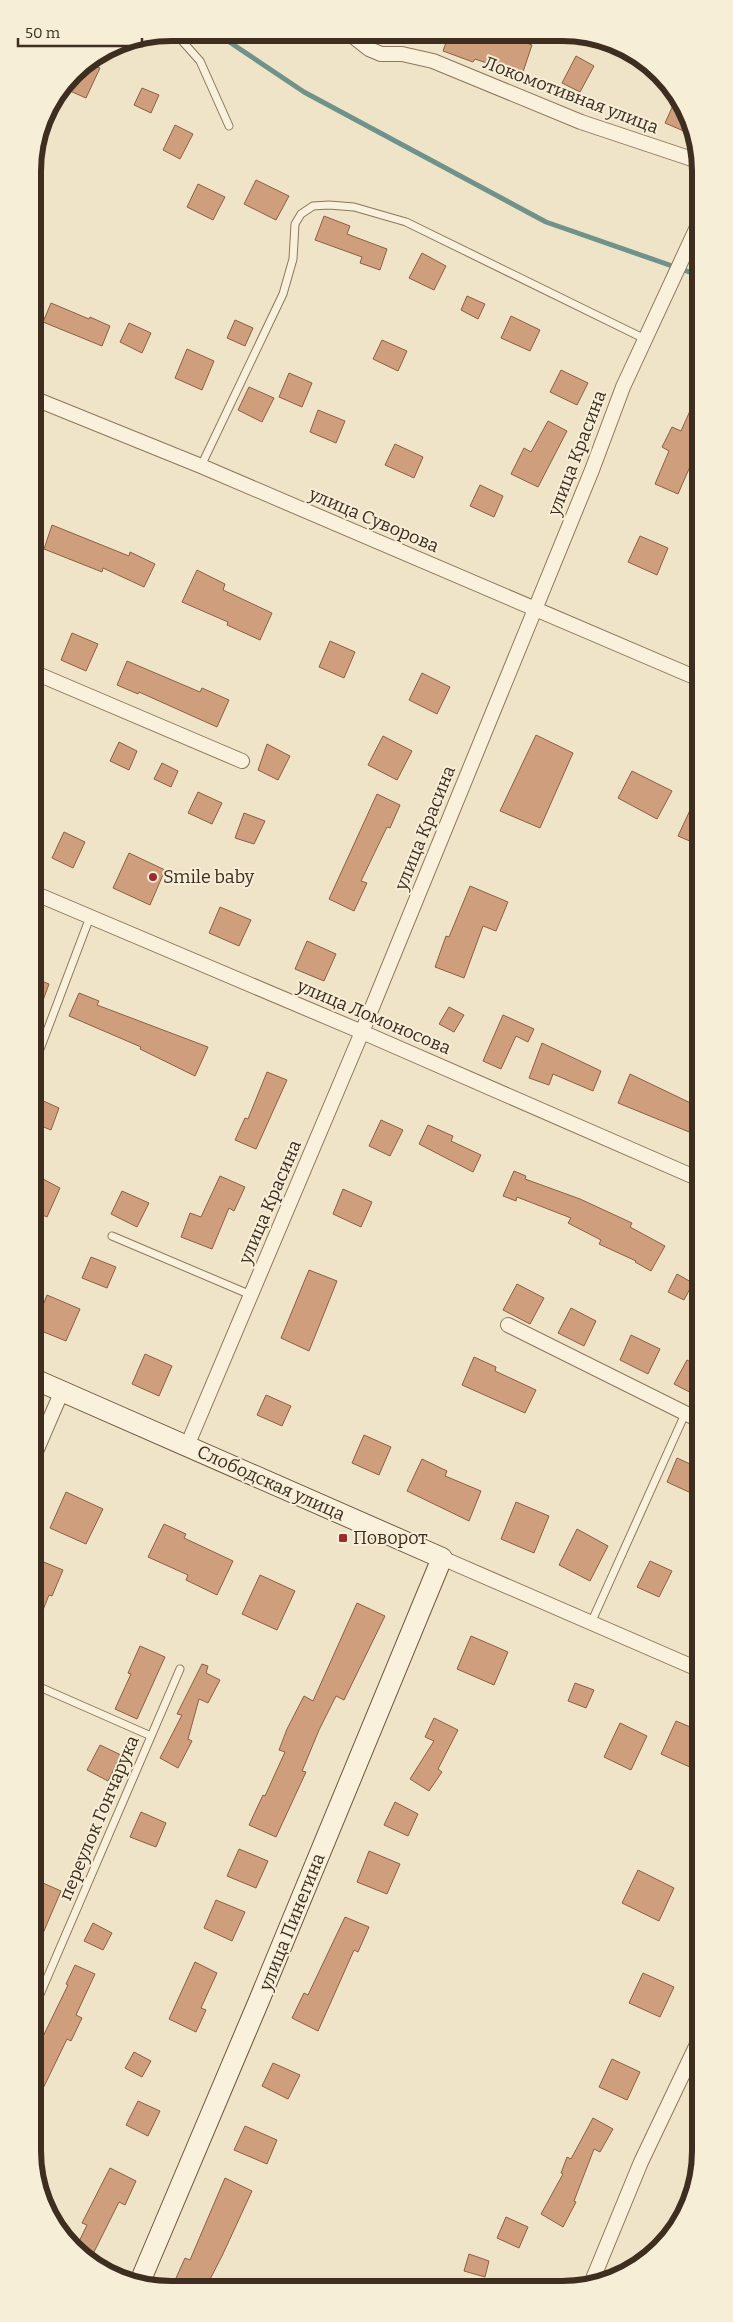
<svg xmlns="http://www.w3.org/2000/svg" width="733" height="2322" font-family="Bitter,serif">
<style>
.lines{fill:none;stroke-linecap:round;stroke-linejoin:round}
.stream{stroke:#6f938a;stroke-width:5}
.building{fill:#cf9f7d;stroke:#8d5f41}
.lane-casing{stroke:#8d765c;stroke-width:9}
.street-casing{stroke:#8d765c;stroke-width:16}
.secondary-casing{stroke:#6f573f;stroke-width:22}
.lane{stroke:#faf1dc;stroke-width:7}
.street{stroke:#faf1dc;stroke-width:14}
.secondary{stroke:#faf1dc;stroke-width:20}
.poi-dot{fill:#9e2a2b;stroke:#f7eed8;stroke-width:2}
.labels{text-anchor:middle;stroke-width:4;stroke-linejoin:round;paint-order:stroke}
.street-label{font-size:18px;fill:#3d2e20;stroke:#f7eed8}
.poi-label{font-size:18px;fill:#3d2e20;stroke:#f7eed8;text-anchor:start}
.rim{fill:none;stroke:#3d2e20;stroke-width:6}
</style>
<rect width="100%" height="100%" fill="#f0e4c8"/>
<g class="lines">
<path class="stream" d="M216,33L304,92L546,222L698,275"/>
</g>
<path class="building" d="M449,34L502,35L532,45L522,75L475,59L473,62L443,51Z
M576,56L594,66L580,92L562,83Z
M88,63L100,68L86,98L63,88L73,73Z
M142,88L159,95L151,113L134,105Z
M675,101L683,117L693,135L665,123Z
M175,125L193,134L180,159L163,150Z
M256,180L289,196L276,220L244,204Z
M198,184L225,197L213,220L187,207Z
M324,216L350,226L347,234L387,249L380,270L360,263L362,257L315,240Z
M422,253L446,266L434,290L409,278Z
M467,296L485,304L478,319L461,310Z
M51,303L89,319L90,317L110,326L102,346L43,322Z
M511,316L540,330L530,351L501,338Z
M235,320L253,328L245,346L227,338Z
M129,323L151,333L142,353L120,342Z
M382,340L407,351L398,371L373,359Z
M187,349L214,361L202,390L175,378Z
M561,370L588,383L577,405L550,392Z
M289,373L312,383L302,407L279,397Z
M249,387L274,398L262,422L238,410Z
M698,393V465L692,462L678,494L655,484L669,451L662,447L672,427L681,431Z
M318,410L345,421L336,443L310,432Z
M548,421L567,431L538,487L511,474L524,448L531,452Z
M395,444L423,457L414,478L385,465Z
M480,485L503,496L494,517L470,506Z
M52,525L129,556L130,552L155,564L144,587L103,568L102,572L44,549Z
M640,536L668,548L657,575L628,562Z
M197,570L225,584L223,590L272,613L260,640L227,625L228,622L182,602Z
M72,633L98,644L86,671L61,660Z
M330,641L355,652L344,678L319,667Z
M127,661L200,692L202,688L229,700L217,727L139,692L138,694L117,685Z
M422,673L450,687L437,714L409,700Z
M536,735L573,753L540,828L500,811Z
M383,736L412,751L397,780L368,765Z
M119,742L137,751L129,770L110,761Z
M267,744L290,756L278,780L258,770Z
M162,763L178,771L171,787L154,779Z
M632,771L672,791L657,819L618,798Z
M699,791V845L678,836Z
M198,792L222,803L212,824L188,813Z
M377,794L400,805L390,828L387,827L361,881L367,883L354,911L329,899Z
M244,813L265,821L254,844L235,838Z
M64,832L85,842L73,868L52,858Z
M129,853L165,870L150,905L113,888Z
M470,886L508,902L496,931L483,926L464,978L435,967L446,936L449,937Z
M220,907L251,920L239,946L209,933Z
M307,941L336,954L324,981L295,969Z
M34,978L49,984L35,1022H34Z
M79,993L99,1001L97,1005L208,1047L195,1076L140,1049L141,1047L69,1016Z
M449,1007L464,1015L454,1032L439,1024Z
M503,1015L534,1029L528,1042L516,1036L501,1069L483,1061Z
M542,1043L601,1071L593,1091L553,1074L549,1085L529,1078Z
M267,1072L287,1080L256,1149L235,1140L245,1118L248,1119Z
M630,1074L699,1107V1136L618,1103Z
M39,1099L59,1108L51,1130L34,1123V1112Z
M381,1120L403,1130L390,1156L369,1146Z
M428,1125L453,1136L451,1141L481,1155L473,1172L419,1144Z
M514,1171L526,1176L525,1179L580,1199L632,1223L630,1227L665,1246L651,1271L635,1262L636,1261L599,1244L601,1240L568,1223L571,1218L517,1197L516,1201L503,1196Z
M220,1176L245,1187L234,1211L229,1208L212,1249L181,1237L190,1213L201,1217Z
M43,1179L60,1188L47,1217L34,1211V1198Z
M343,1189L372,1202L361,1227L333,1214Z
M122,1191L149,1203L137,1227L111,1214Z
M91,1257L116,1267L107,1288L82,1278Z
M309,1270L337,1281L309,1351L281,1338Z
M677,1274L693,1283L684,1300L668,1292Z
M517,1284L544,1298L530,1324L503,1310Z
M47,1295L80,1309L66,1341L34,1328Z
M571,1308L596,1321L584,1346L558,1333Z
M631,1335L660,1349L648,1374L620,1360Z
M145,1354L172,1366L159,1396L132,1384Z
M474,1357L496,1367L495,1371L536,1390L525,1413L462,1385Z
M687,1360L699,1367V1397L674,1384Z
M266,1395L291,1406L282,1426L257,1415Z
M364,1435L391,1447L379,1475L352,1463Z
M677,1458L699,1468V1474L691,1493L667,1482Z
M422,1459L447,1471L445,1476L481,1491L469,1521L407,1491Z
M66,1492L103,1509L86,1544L50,1528Z
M516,1502L549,1516L534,1553L501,1539Z
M164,1524L186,1534L184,1538L233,1561L217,1595L186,1580L188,1575L148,1557Z
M577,1529L608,1546L590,1581L559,1565Z
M34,1558L63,1570L52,1596L49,1595L35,1630Z
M650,1561L672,1571L659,1597L637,1587Z
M260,1575L295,1591L277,1630L242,1614Z
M357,1603L385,1616L344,1700L336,1696L319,1730L302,1771L306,1772L276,1837L249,1825L263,1795L265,1796L285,1752L279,1750L287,1729L304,1696L313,1701Z
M471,1636L508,1652L494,1685L457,1669Z
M140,1646L165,1657L137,1719L115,1709L131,1674L128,1673Z
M202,1664L208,1666L206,1673L220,1680L208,1703L199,1699L188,1739L192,1741L178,1768L160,1758L182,1715L177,1714Z
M575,1683L594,1690L586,1708L568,1701Z
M434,1718L458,1730L438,1769L442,1772L429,1791L410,1779L434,1741L425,1737Z
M676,1721L700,1731V1750L692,1768L661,1754Z
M620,1723L647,1736L631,1770L604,1757Z
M100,1745L121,1755L108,1781L87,1770Z
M395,1802L418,1814L408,1836L384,1825Z
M141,1812L166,1823L156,1847L130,1837Z
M239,1849L268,1861L256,1888L227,1876Z
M369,1851L400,1864L387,1894L357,1882Z
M638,1870L674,1888L659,1921L622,1903Z
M43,1883L61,1891L35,1952V1902Z
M216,1900L245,1912L232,1941L204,1928Z
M345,1917L369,1927L358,1952L354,1950L318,2031L292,2018L304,1993L308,1995Z
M93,1923L112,1933L103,1950L84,1941Z
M195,1962L217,1973L201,2008L206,2010L196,2032L169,2019Z
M75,1965L95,1974L76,2015L82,2018L71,2041L67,2039L35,2105V2053L68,1985L66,1984Z
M643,1973L674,1987L660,2017L629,2003Z
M134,2052L151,2061L142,2077L125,2068Z
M612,2059L640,2072L627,2100L599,2087Z
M273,2063L300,2075L288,2099L262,2086Z
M138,2101L160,2111L148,2136L126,2125Z
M593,2118L613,2129L600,2152L594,2149L574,2201L576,2202L563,2227L541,2214L563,2174L561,2173L567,2157L571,2159Z
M245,2126L277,2140L267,2164L234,2150Z
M110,2168L136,2181L125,2205L119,2202L91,2258L75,2250L87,2225L82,2223Z
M225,2178L252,2191L222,2256L206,2287H172L185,2258L190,2260Z
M506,2217L528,2227L519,2248L497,2238Z
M469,2254L489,2261L485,2277L464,2271Z"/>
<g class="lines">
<defs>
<path id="lane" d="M175,33L200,61L229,126
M201,466L283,294L293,259L295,224L301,214L313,206L329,205L354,207L406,222L645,339
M34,1065L90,917
M112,1236L251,1295
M591,1623L685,1414
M35,1685L151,1736
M35,2006L180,1669"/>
<path id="street" d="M350,34L369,49L381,54H402L433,61L581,122L698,161
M33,398L201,466L699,679
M33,672L242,761
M34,893L362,1032L699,1179
M508,1325L699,1420
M187,1446L362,1032L592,470L623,387L698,225
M34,1456L62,1391
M442,1558L700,1670
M590,2286L641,2162L700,2038"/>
<path id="secondary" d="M34,1379L442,1558L258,2003L139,2284"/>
</defs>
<use href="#lane" class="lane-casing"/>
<use href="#street" class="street-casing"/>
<use href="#secondary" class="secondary-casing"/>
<use href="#lane" class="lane"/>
<use href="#street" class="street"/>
<use href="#secondary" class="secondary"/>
</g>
<g class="poi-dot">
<circle cx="153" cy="877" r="5"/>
<rect x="338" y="1533" width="10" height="10" rx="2.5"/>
</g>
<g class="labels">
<g class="street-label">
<text transform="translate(571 95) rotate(21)" y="6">Локомотивная улица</text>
<text transform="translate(577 453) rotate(-69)" y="6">улица Красина</text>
<text transform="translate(374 520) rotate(23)" y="6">улица Суворова</text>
<text transform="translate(425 828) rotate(-68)" y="6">улица Красина</text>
<text transform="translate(374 1017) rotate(23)" y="6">улица Ломоносова</text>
<text transform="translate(270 1202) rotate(-67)" y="6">улица Красина</text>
<text transform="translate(271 1483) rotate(24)" y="6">Слободская улица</text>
<text transform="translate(99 1818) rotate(-67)" y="6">переулок Гончарука</text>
<text transform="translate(292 1922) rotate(-68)" y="6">улица Пинегина</text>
</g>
<g class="poi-label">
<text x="163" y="883">Smile baby</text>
<text x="353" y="1544">Поворот</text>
</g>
</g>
<path d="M0 0H733V2322H0ZM171 41H562A130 130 0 0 1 692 171V2151A130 130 0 0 1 562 2281H171A130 130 0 0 1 41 2151V171A130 130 0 0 1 171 41Z" fill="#f7eed8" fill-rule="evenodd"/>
<path class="rim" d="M171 41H562A130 130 0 0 1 692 171V2151A130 130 0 0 1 562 2281H171A130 130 0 0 1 41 2151V171A130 130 0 0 1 171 41Z"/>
<path d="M18 38v8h124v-8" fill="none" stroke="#3d2e20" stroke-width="2.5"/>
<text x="25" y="38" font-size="15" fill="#3d2e20" stroke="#f7eed8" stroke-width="4" paint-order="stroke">50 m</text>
</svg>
